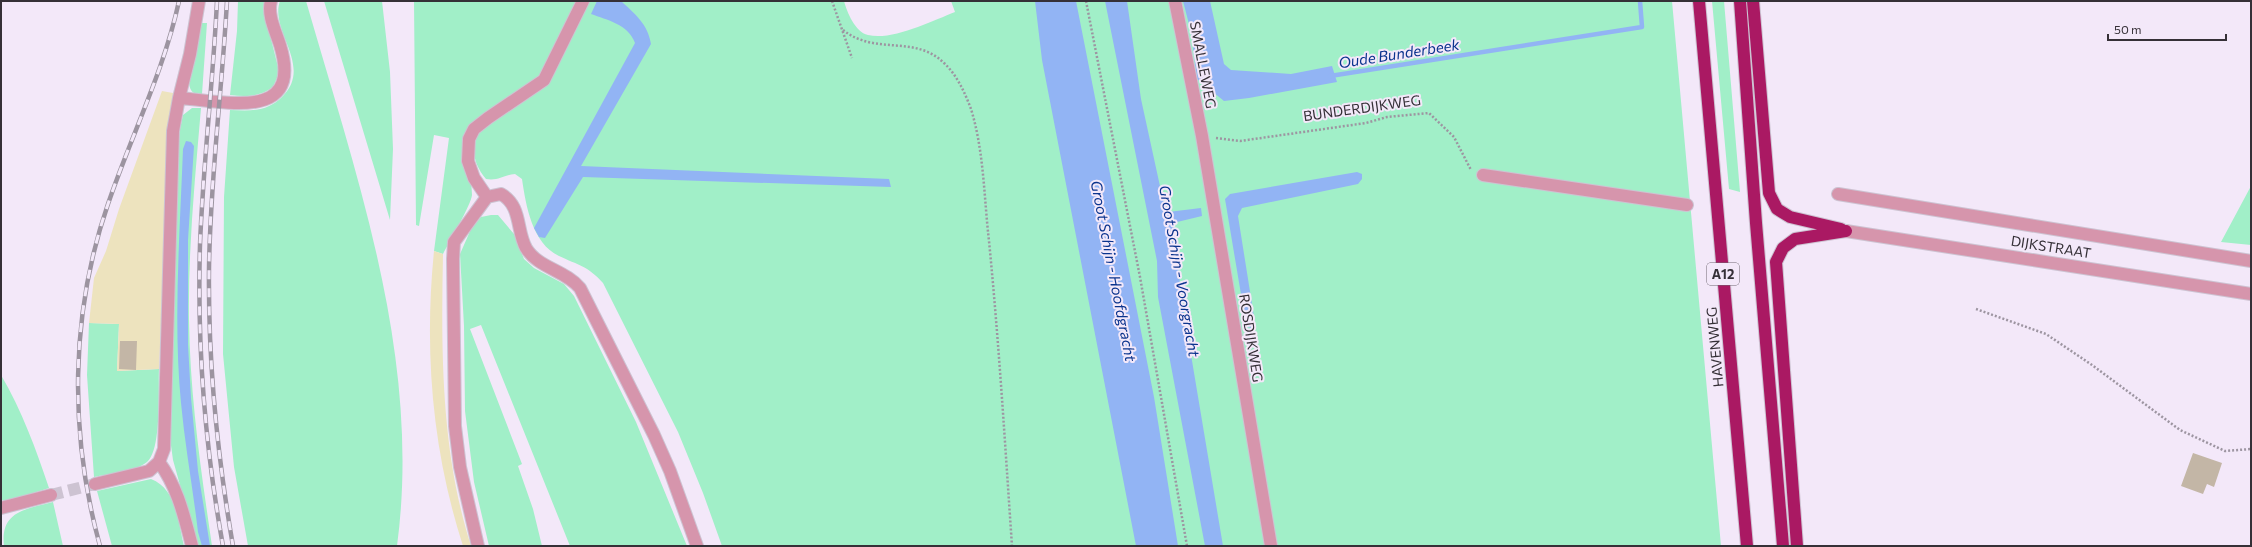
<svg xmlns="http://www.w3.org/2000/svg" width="2252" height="547" font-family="Commissioner,sans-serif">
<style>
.green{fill:#a1efc8}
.sand{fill:#ede3be}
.water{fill:#92b4f4}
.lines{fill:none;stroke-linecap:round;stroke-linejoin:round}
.stream{stroke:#92b4f4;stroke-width:4.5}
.building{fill:#c3b6a6}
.minor-tunnel{stroke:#cdc3d2;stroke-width:12;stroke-dasharray:12 6;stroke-linecap:butt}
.minor-casing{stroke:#cdc3d2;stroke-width:14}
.highway-casing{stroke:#cdc3d2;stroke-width:14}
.path{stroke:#9d95a1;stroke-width:2.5;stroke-dasharray:2 2;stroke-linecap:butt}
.minor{stroke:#d695ac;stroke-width:12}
.highway{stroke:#aa1963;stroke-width:12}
.rail-casing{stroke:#9c94a0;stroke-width:4.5}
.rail{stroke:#f3e8f9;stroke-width:3;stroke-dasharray:9;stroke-linecap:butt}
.labels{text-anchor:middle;stroke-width:4;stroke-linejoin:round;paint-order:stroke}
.shield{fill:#f3e8f9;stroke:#6e6771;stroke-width:1}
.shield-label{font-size:13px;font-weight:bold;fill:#353037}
.street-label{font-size:14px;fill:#353037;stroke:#f3e8f9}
.water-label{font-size:15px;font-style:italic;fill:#0a338d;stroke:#f3e8f9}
</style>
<rect width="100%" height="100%" fill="#f3e8f9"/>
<path class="green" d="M238,1H264V11L278,67L279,73L273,87C259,97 246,97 230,95L237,31Z
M280,1H306C357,178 422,359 397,546H248L234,467L223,354L224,197L230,110C250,111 267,112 282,97C314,66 269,31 280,1Z
M324,1H382L390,72L393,149L390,220Z
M414,1H844C847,12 855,32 868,35C892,41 932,21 955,12L951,1H1672L1721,546H722L703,493L678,432L603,283C588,266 578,265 559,256C532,243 526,206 522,179L515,174C502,175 499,181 486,179C474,165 471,151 477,134L464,133C462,157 472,174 472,195C471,205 449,242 443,254L434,251L449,138L434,135L419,226L416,225Z
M1712,1H1724L1740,192L1729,189Z
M202,23H207L202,94C197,94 193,94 191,90C184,79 199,36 202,23Z
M192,108H201C195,179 188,249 189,320C190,396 201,471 212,546H197L173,460L170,438V399L179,134L183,115Z
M2251,186V245L2221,242Z
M491,215H498L514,234L524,259L534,268L564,284L574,296L636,422L687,546H570L481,325L470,329L522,464L518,466L533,509L542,546H489L474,482L465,411L464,326L460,254L471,229L481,217Z
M89,323L119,324L117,371L159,369C158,388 162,450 147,462C137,471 108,474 94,477L87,375Z
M1,375C22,411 36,449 49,488L11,500H1Z
M151,479C177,489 178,522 184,546H112L97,491Z
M53,502L63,546H4C0,511 26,509 53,502Z"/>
<path class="sand" d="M162,91L173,93L169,147L159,369L117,371L119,324L89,323L94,278L106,251L119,209Z
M434,251L443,254C441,352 441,452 471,546H463C432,450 424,351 434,251Z"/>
<path class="water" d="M597,1H621C635,14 648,24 651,44L581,166L889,179L891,187L583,177L545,238L539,237L534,228L635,43C628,24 607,20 591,14Z
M1035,1H1076L1154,397L1178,546H1136L1042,60Z
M1105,1H1127L1141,99L1163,200L1168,212L1201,208L1202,216L1173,223L1182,301L1223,546H1205L1158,297L1157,261Z
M1183,1H1210L1224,64L1231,70L1291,74L1332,66L1337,82L1249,98L1224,101L1197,79L1191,32Z
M186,141L191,142L194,146L188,240V345L191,398L198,471L210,546H202L198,532C193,489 185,446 181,403C173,321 180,231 183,149Z
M1357,172L1362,174V179L1358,184L1242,208L1238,216L1255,323L1251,328L1248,327L1246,324L1225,199L1230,194Z"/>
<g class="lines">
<path class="stream" d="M1330,76L1642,27L1640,1"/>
</g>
<path class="building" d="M120,341H137L136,370L119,369Z
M2193,453L2222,463L2214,487L2207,484L2203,494L2181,486Z"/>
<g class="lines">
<path class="minor-tunnel" d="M51,495L95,484"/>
<defs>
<path id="minor" d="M1175,1L1202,136L1271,546
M179,98L190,54L199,1
M1483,175L1687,205
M1838,194L2251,261
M487,197L474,178L468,161L469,139L474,129L488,118L544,80L583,1
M1846,231L2251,294
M159,462C178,488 184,516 192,546
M95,484L149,471L159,462L164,449L173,131L179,98C224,101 304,123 280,45C276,32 267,15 271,1
M1,508L51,495
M478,546L460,467L455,426L453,259L454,242L487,197L501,194C522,206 516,230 526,248C538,268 565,270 580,288L654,435L670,471L697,546"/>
<path id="highway" d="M1699,1L1747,546
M1740,1L1756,223L1783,546
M1753,1L1769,193L1777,209L1790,217L1841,229
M1797,546L1776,262L1783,248L1795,239L1846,231"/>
</defs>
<use href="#minor" class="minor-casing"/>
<use href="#highway" class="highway-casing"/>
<path class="path" d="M832,1L852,58
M1086,1L1140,277L1187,546
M843,30C876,56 914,34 944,63C957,75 965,93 971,109C984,151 984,198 989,241C999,343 1005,444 1012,546
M1216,138L1240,141L1366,123L1387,117L1429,113L1454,137L1471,170
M1976,309L2046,334L2092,365L2180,430L2225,451L2251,449"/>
<use href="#minor" class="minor"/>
<use href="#highway" class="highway"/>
<defs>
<path id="rail" d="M217,1C213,83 203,164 200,245C197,346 205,447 223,546
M227,1C222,91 210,180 209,269C208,362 217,454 233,546
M100,546C69,434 70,314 108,204C131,136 164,71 179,1"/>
</defs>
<use href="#rail" class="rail-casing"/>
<use href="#rail" class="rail"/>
</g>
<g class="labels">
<rect class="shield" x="1707" y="263" width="32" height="22" rx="3"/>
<g class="shield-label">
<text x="1723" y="279">A12</text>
</g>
<g class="street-label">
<text transform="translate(1203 65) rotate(79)" y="5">SMALLEWEG</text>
<text transform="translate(1362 108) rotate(-8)" y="5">BUNDERDIJKWEG</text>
<text transform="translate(2051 247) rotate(9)" y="5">DIJKSTRAAT</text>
<text transform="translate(1251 338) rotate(81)" y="5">ROSDIJKWEG</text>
<text transform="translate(1715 347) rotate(-95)" y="5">HAVENWEG</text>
</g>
<g class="water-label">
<text transform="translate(1399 54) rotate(-9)" y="5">Oude Bunderbeek</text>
<text transform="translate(1113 271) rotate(79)" y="5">Groot Schijn - Hoofdgracht</text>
<text transform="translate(1179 271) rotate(80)" y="5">Groot Schijn - Voorgracht</text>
</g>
</g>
<rect width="2252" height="547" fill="none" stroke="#353037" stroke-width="4"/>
<path d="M2108 34v6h118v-6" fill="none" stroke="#353037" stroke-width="2"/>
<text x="2114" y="34" font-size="12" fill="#353037" stroke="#f3e8f9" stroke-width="3" paint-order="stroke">50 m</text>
</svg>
